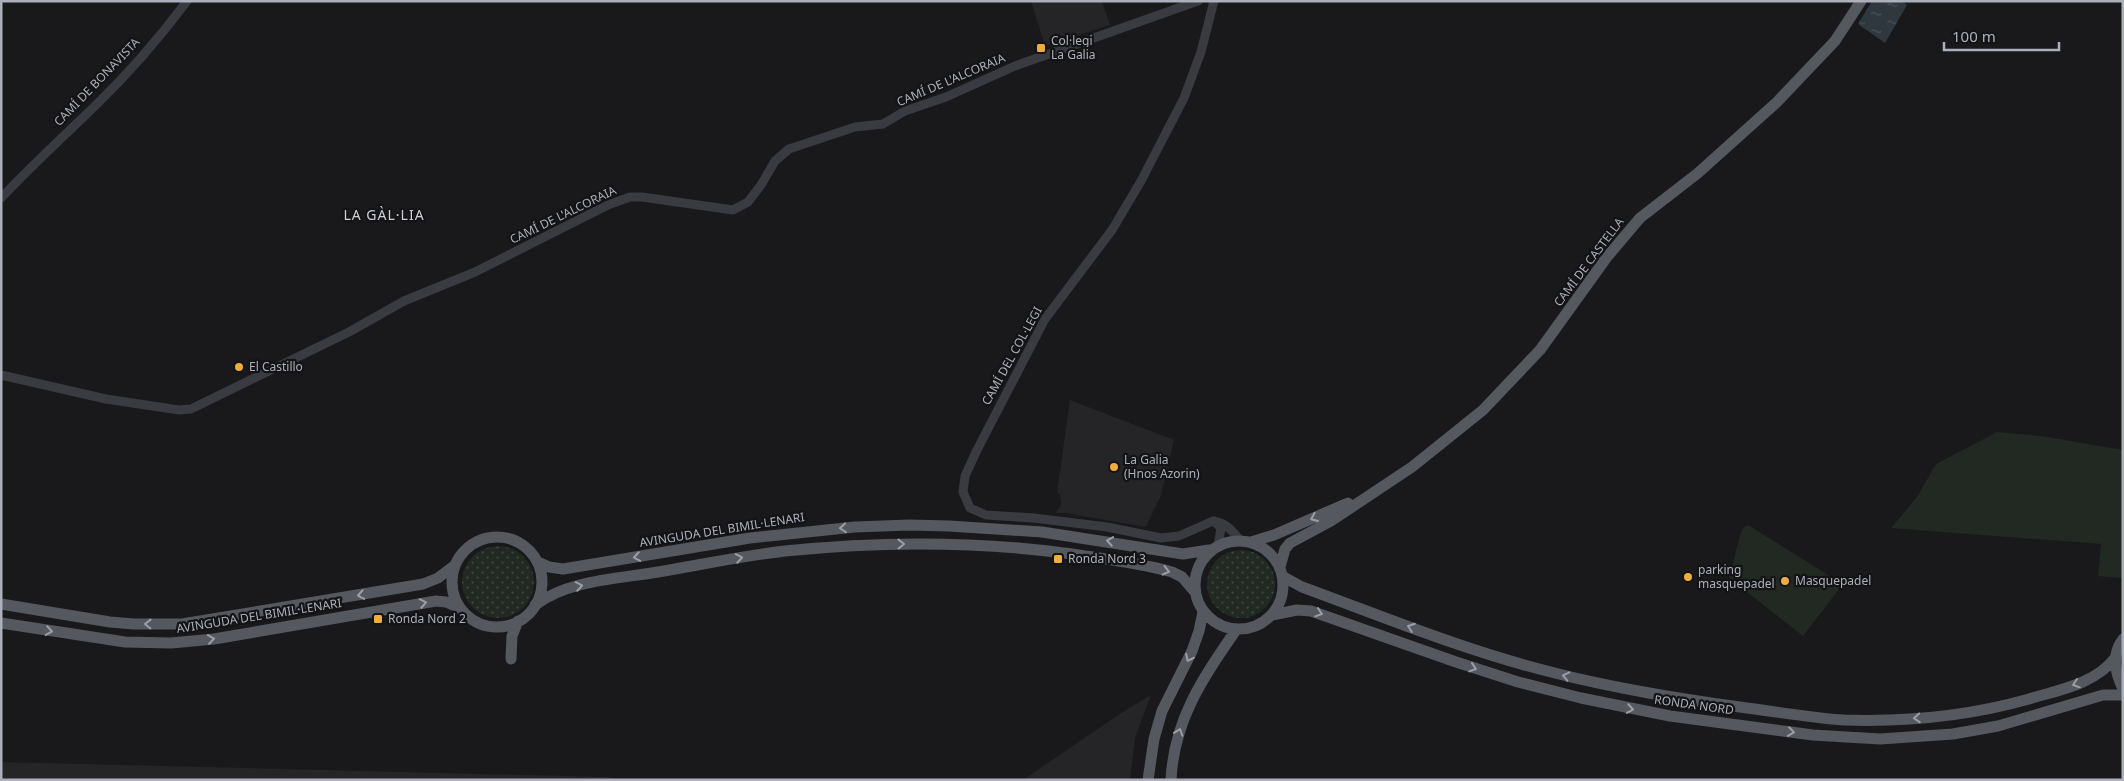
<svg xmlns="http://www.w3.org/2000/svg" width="2124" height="781" font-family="'Noto Sans',sans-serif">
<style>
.built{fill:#252528}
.grass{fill:#212922}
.garden{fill:url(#garden-dots)}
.water{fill:url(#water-ripples)}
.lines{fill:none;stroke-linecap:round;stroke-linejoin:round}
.minor{stroke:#3a3b40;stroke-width:9}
.major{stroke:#56585f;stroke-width:11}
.oneway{stroke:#9b9ea8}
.poi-dot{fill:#eeae3e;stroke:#141416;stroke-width:2}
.labels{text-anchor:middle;stroke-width:4.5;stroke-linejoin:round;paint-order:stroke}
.poi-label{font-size:12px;fill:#acb0ba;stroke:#141416;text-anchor:start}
.street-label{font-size:12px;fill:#acb0ba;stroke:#141416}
.neighbourhood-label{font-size:14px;letter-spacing:1px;fill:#cdcfd6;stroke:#141416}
</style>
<defs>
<pattern id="garden-dots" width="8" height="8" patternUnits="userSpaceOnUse" patternTransform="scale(1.25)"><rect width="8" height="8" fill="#212922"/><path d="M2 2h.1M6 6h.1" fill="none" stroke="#3f4640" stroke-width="1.8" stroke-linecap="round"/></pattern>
<pattern id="water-ripples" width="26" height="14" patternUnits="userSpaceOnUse" patternTransform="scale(1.25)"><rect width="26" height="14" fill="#2f383f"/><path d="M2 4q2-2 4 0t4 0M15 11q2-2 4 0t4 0" fill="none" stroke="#4a5259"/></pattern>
</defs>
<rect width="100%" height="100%" fill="#19191b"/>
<path class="built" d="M1031,1H1102L1110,25L1045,46Z
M1070,400L1174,440L1161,495L1146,527L1065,513H1055L1061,506L1060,494L1057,493Z
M1151,695L1135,738L1130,780H1023L1121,713Z
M1,762L605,777L628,780H1Z"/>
<path class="grass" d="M1997,432L2041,436L2123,450V578L2098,576L2101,544L1891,528L1917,497L1936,464Z
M1748,525L1843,584L1803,636L1729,578L1741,532L1744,527Z"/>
<path class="garden" d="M462 582a36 36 0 1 1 72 0a36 36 0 1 1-72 0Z
M1207 584a34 34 0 1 1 68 0a34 34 0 1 1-68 0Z"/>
<path class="water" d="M1872,1H1902L1907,5L1885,43L1858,24Z"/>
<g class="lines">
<path class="minor" d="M1,198C32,165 64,136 96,105C129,73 160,37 187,1
M1,375L106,399L179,410L191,409L349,332L404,301L475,272L608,205L630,197H642L733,210L748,202L761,185L775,161L789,149L855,127L883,124L905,111L946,97L1015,66L1198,1
M1213,521L1179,536L1161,538L1107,527L1034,518L986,515L970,508L963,492L965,476L977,450L1045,319L1112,230L1141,181L1184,98L1201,52L1214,1
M1213,521C1227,523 1232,531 1241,541
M1214,521L1221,528L1218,546"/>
<path class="major" d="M452 582a45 45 0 1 1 90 0a45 45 0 1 1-90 0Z
M1195 585a44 44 0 1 1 88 0a44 44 0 1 1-88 0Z
M1251,542L1274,535L1348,503
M538,562L549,567L563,569L750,538L855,527L909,525L949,526L1042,532L1183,554L1209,550
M1280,567L1285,549L1290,543L1331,521L1412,467L1483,410L1540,350L1607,257L1640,218L1698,173L1777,102L1835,41L1861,1
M1282,576L1302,587C1384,617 1466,651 1551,672C1616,689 1681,699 1747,708C1779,712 1812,718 1844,720C1906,722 1969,716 2029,699C2059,690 2095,684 2115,658
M1,604L110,622L134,624H182L423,584L438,578L455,565
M535,605C569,580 617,579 658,572C700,565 742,556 785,551C881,541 976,541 1072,554C1105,559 1140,563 1172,572L1182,577L1195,592
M1272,615L1297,610L1311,611L1456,662L1518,682L1581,698L1670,716L1813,735L1880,739L1953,734L1998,726L2103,695H2123
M1,623L125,642L171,643L214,639L436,601L446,602L460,608
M2123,639C2111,655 2115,672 2123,689
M511,659L512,636L518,621
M1148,780L1154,739L1162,711L1192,651L1199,631L1203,612
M1171,780C1174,719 1203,678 1236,630"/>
</g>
<defs><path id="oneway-chevron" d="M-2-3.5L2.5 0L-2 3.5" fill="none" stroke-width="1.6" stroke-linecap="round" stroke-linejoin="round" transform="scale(1.25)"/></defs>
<g class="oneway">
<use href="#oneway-chevron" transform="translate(1314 518) rotate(157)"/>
<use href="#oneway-chevron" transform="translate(843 528) rotate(175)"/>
<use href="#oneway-chevron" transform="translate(1110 541) rotate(-171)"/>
<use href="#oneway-chevron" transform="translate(901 544) rotate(-1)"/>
<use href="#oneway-chevron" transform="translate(637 557) rotate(170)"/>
<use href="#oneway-chevron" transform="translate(739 558) rotate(-10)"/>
<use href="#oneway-chevron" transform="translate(1166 571) rotate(14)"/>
<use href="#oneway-chevron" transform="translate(579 586) rotate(-10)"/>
<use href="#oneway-chevron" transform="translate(361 595) rotate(170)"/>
<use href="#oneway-chevron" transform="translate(423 603) rotate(-11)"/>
<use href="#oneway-chevron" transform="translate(1319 613) rotate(18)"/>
<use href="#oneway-chevron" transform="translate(148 624) rotate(-179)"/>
<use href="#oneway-chevron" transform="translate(1411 627) rotate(-160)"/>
<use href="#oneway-chevron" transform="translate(49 631) rotate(9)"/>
<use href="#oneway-chevron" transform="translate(211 639) rotate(-8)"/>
<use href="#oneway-chevron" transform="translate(1189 658) rotate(116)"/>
<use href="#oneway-chevron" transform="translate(1473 668) rotate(18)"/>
<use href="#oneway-chevron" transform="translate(1566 676) rotate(-167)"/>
<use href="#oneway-chevron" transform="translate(2076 684) rotate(161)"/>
<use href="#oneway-chevron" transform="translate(1630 709) rotate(10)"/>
<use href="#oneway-chevron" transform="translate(1917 718) rotate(176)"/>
<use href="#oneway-chevron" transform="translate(1179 732) rotate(-71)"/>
<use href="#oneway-chevron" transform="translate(1791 732) rotate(8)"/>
</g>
<g class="poi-dot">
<rect x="1036" y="43" width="10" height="10" rx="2.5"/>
<circle cx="239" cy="367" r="5"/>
<circle cx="1114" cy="467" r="5"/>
<rect x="1053" y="554" width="10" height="10" rx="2.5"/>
<circle cx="1688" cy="577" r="5"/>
<circle cx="1785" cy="581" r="5"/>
<rect x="373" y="614" width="10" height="10" rx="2.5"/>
</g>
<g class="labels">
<g class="poi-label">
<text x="1051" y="45">Col·legi<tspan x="1051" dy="14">La Galia</tspan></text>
<text x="249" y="371">El Castillo</text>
<text x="1124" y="464">La Galia<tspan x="1124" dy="14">(Hnos Azorin)</tspan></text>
<text x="1068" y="563">Ronda Nord 3</text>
<text x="1698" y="574">parking<tspan x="1698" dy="14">masquepadel</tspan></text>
<text x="1795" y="585">Masquepadel</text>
<text x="388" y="623">Ronda Nord 2</text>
</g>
<g class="street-label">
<text transform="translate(951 80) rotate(-23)" y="4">CAMÍ DE L'ALCORAIA</text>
<text transform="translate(97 82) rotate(-46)" y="4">CAMÍ DE BONAVISTA</text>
<text transform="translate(563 215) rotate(-26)" y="4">CAMÍ DE L'ALCORAIA</text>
<text transform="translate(1589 262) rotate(-53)" y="4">CAMÍ DE CASTELLA</text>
<text transform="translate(1012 356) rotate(-61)" y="4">CAMÍ DEL COL·LEGI</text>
<text transform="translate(722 530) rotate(-9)" y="4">AVINGUDA DEL BIMIL·LENARI</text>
<text transform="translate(259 616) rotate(-9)" y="4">AVINGUDA DEL BIMIL·LENARI</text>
<text transform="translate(1694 705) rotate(8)" y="4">RONDA NORD</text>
</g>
<g class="neighbourhood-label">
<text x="384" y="220">LA GÀL·LIA</text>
</g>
</g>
<rect width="2124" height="781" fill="none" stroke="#acb0ba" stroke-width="5"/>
<path d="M1944 42v8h115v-8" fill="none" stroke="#acb0ba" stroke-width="2.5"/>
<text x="1952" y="42" font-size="15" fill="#acb0ba" stroke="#141416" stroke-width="4" paint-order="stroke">100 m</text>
</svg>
